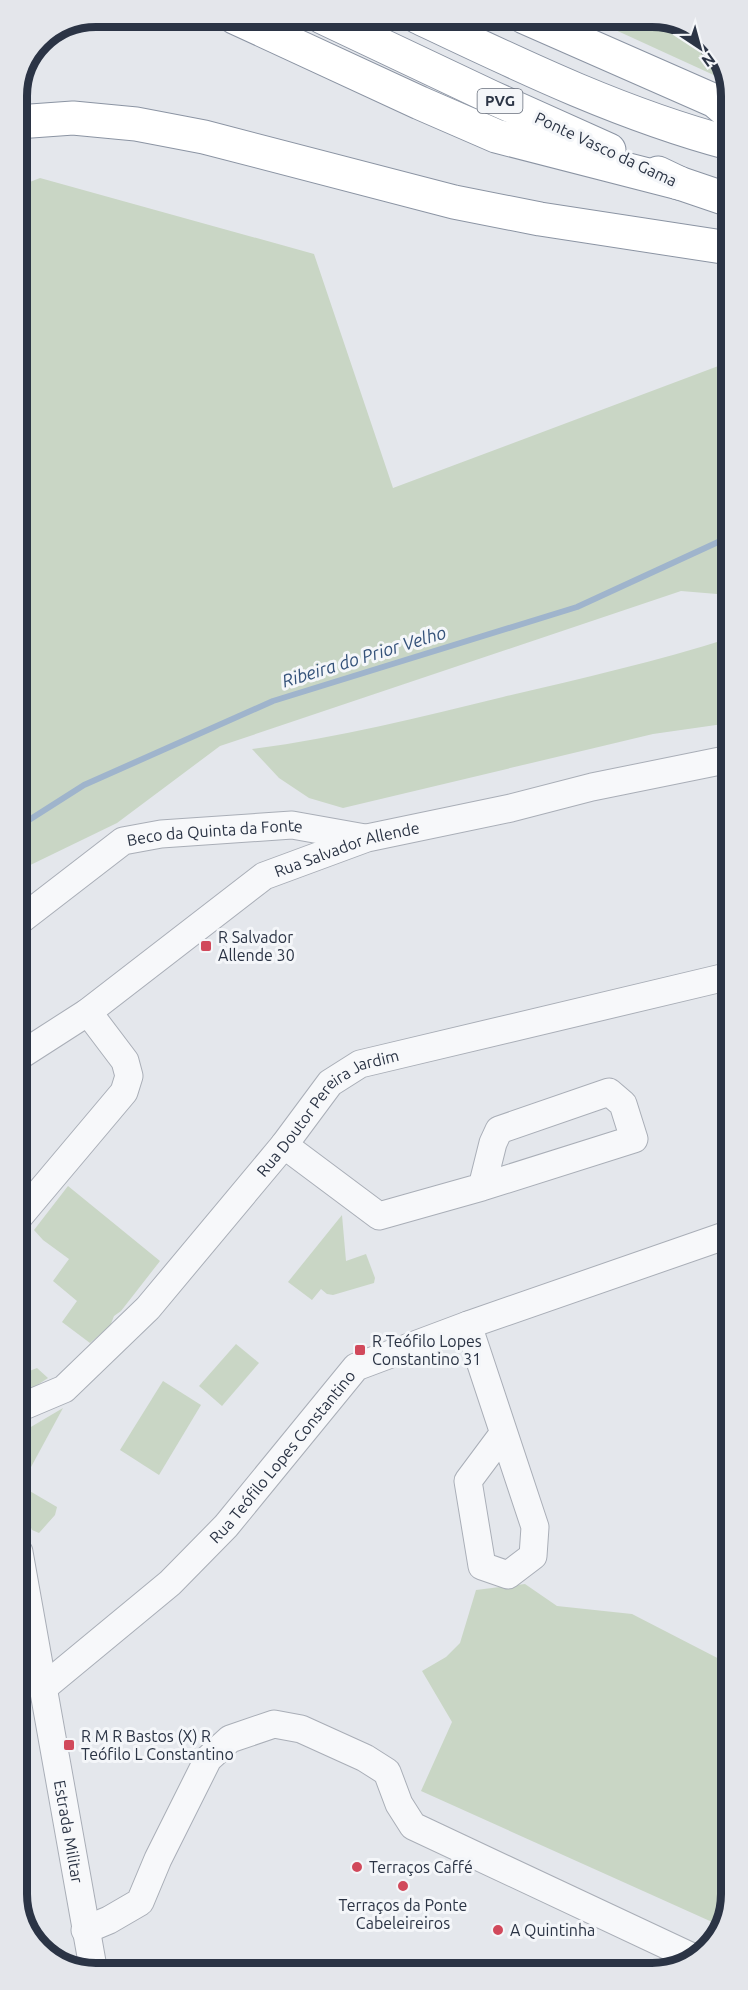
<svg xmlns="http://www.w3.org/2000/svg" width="748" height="1990" font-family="Ubuntu,sans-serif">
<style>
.green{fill:#c9d6c5}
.water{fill:#9fb4cc}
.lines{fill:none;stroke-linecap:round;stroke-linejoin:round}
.stream{stroke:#9fb4cc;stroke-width:6}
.minor-casing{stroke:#a9aeb7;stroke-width:29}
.highway-casing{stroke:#8b94a3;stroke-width:35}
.minor{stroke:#f7f8fa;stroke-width:27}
.highway{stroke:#fff;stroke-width:33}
.poi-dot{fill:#d1495b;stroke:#f4f6f9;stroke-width:2}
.labels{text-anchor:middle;stroke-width:6;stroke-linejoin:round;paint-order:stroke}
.shield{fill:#f4f6f9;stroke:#676e7b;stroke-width:1.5}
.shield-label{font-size:15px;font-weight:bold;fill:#2b3445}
.street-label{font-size:16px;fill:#2b3445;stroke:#f4f6f9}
.poi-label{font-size:16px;fill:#2b3445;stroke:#f4f6f9;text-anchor:start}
.water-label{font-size:18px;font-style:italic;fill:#34527a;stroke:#f4f6f9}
.rim{fill:none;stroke:#2b3445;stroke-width:8}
</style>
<rect width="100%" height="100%" fill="#e4e7ec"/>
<g class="green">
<polygon points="587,17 657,17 704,36 729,75 729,82"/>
<polygon points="40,178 314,254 393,488 729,362 729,595 681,591 220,746 117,823 18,871 17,187"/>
<path d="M730,638v85l-77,11 -310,74 -34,-10 -30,-20 -27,-29c86,-11 168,-32 251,-52 76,-18 152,-35 227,-59z"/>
<polygon points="68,1186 160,1261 121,1311 114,1316 110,1326 90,1343 62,1322 77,1301 53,1281 69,1259 43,1240 34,1230"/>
<polygon points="342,1215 346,1261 366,1254 375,1278 374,1283 333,1295 327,1294 321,1289 312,1300 288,1282"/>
<polygon points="236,1344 259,1363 222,1406 199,1386"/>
<polygon points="37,1368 48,1378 19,1397 19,1375"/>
<polygon points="163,1381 201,1405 159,1475 120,1450"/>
<polygon points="63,1408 24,1480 19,1447 19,1434"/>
<path d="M28,1490l29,17 -2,8 -16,18 -7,-3c-6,-14 -11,-25 -4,-40z"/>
<polygon points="525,1584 557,1606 632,1614 731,1665 731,1894 721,1926 421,1791 452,1722 422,1671 446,1657 460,1643 476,1590"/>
</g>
<polygon class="water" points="730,798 730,848 728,848 717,801"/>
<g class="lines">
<polyline class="stream" points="18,827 84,785 273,701 577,607 729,537"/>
<g class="minor-casing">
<g id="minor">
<path id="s1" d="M18,922l105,-81 38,-7 131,-9 73,13"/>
<path id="s2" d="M18,1057l70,-45 176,-136 103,-38 144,-30 81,-21 138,-28"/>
<polyline points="284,1145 379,1216 482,1187 634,1139 623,1104 609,1092 499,1130 493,1143 482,1187"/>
<polyline points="18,1218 124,1092 129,1076 125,1061 88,1012"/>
<polyline points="468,1325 535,1527 533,1556 508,1575 482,1566 468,1481 503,1434"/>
<path id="s3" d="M19,1408l45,-19 84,-81 136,-163 46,-62 30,-19 370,-88"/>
<path id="s4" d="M19,1552l75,421"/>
<path id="s5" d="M43,1688l127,-105 56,-57 130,-159 112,-42 262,-91"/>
<polyline points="85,1930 109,1920 140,1902 158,1859 208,1759 230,1739 274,1724 301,1729 365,1758 387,1772 399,1804 413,1826 692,1957"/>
</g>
</g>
<g class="highway-casing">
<g id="highway">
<polyline points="234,17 420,103 496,136 679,183"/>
<polyline points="322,17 491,97 609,150"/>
<path d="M418,17c101,48 202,97 311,126"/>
<polyline points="524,17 715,101 729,113"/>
<polyline points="17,122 73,118 136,124 204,137 454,202 540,219 729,248"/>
<polyline points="658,173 679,183 729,200"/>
</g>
</g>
<use href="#minor" class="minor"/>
<use href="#highway" class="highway"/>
</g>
<g class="poi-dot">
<rect x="200" y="940" width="12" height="12" rx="3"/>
<rect x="354" y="1344" width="12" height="12" rx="3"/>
<rect x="63" y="1739" width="12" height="12" rx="3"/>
<circle cx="357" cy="1867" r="6"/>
<circle cx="403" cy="1886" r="6"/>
<circle cx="498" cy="1930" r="6"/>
</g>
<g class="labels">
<rect class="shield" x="477.5" y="89" width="45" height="24" rx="4.5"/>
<g class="shield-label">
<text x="500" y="106">PVG</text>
</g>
<g class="street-label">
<text transform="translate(606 149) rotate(25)" y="6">Ponte Vasco da Gama</text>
<text dy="6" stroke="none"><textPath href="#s1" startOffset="225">Beco da Quinta da Fonte</textPath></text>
<text dy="6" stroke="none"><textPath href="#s2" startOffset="393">Rua Salvador Allende</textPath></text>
<text dy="6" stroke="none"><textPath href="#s3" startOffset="435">Rua Doutor Pereira Jardim</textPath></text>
<text dy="6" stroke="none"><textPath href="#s5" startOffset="334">Rua Teófilo Lopes Constantino</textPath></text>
<text dy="6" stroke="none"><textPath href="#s4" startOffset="284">Estrada Militar</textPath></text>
</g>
<g class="poi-label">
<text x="218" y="943">R Salvador<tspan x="218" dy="18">Allende 30</tspan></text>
<text x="372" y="1347">R Teófilo Lopes<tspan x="372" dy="18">Constantino 31</tspan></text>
<text x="81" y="1742">R M R Bastos (X) R<tspan x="81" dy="18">Teófilo L Constantino</tspan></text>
<text x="369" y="1873">Terraços Caffé</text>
<text x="403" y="1911" text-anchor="middle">Terraços da Ponte<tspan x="403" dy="18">Cabeleireiros</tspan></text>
<text x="510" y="1936">A Quintinha</text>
</g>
<g class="water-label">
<text transform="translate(364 657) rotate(-17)" y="6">Ribeira do Prior Velho</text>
</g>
</g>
<path d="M0 0H748V1990H0ZM96 27H652A69 69 0 0 1 721 96V1894A69 69 0 0 1 652 1963H96A69 69 0 0 1 27 1894V96A69 69 0 0 1 96 27Z" fill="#e4e6eb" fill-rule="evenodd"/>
<path class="rim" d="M96 27H652A69 69 0 0 1 721 96V1894A69 69 0 0 1 652 1963H96A69 69 0 0 1 27 1894V96A69 69 0 0 1 96 27Z"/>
<g transform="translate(700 48) rotate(144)" stroke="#f4f6f9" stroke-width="4.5" paint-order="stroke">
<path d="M0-4.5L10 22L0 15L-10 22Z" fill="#2b3445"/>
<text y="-9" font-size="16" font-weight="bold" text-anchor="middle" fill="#2b3445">N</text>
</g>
</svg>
